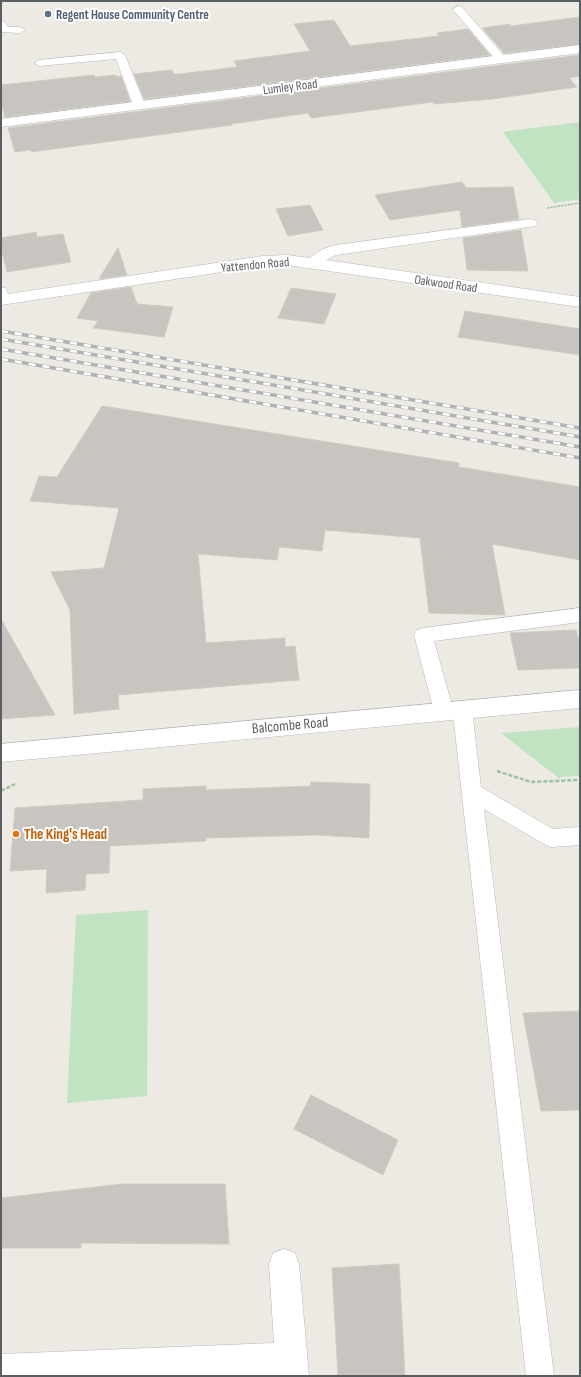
<svg xmlns="http://www.w3.org/2000/svg" width="581" height="1377" font-family="'Sofia Sans Condensed',sans-serif">
<style>
.green{fill:#c0e3c1}
.building{fill:#c8c5c0;stroke:#d0ccc1}
.lines{fill:none;stroke-linecap:round;stroke-linejoin:round}
.lane-casing{stroke:#b5b8bc;stroke-width:1}
.street-casing{stroke:#b5b8bc;stroke-width:1}
.secondary-casing{stroke:#b4b7bc;stroke-width:1}
.path-far1{stroke:#9ac3a6;stroke-width:1.5;stroke-dasharray:2.5 1;stroke-linecap:butt}
.path{stroke:#9ac3a6;stroke-width:2.5;stroke-dasharray:4 2;stroke-linecap:butt}
.lane{fill:#fff;fill-rule:evenodd}
.street{fill:#fff;fill-rule:evenodd}
.secondary{fill:#fff;fill-rule:evenodd}
.rail-casing{stroke:#b1b2b2;stroke-width:3.5}
.rail{stroke:#fff;stroke-width:2.5;stroke-dasharray:7;stroke-linecap:butt}
.service-dot{fill:#5c6f8a;stroke:#fff;stroke-width:1.5}
.food-dot{fill:#e8710a;stroke:#fff;stroke-width:1.5}
.labels{text-anchor:middle;stroke-width:4;stroke-linejoin:round;paint-order:stroke}
.far-service-label{font-size:13px;font-weight:bold;fill:#4e5e75;stroke:#fff;text-anchor:start}
.far-street-label{font-size:13px;fill:#5a5e62;stroke:#fff}
.street-label{font-size:15px;fill:#5a5e62;stroke:#fff}
.food-label{font-size:15px;font-weight:bold;fill:#c56008;stroke:#fff;text-anchor:start}
</style>
<rect width="100%" height="100%" fill="#eceae2"/>
<g class="green">
<polygon points="580,122 580,199 554,203 503,132"/>
<polygon points="580,727 580,776 560,777 560,779 501,733"/>
<polygon points="148,910 147,1096 67,1103 76,915"/>
</g>
<g class="building">
<polygon points="580,17 580,44 504,53 482,28 510,24 511,26"/>
<polygon points="334,20 350,46 439,36 437,33 468,29 490,55 144,99 134,74 172,70 174,74 180,74 237,67 234,61 310,51 294,24"/>
<polygon points="580,55 580,76 569,78 577,87 493,99 434,104 433,102 311,118 308,113 231,124 232,125 31,152 31,150 15,152 8,128"/>
<polygon points="94,75 95,77 116,75 117,77 121,76 130,101 5,117 1,102 1,85"/>
<polygon points="462,182 466,188 513,187 519,219 462,227 460,210 390,220 375,195"/>
<polygon points="310,205 323,230 288,236 276,209"/>
<polygon points="521,230 528,271 467,270 463,238"/>
<polygon points="36,232 37,237 63,234 71,262 7,272 1,248 1,238"/>
<polygon points="118,248 127,275 99,279"/>
<polygon points="131,287 137,304 173,307 164,337 93,328 98,321 77,318 91,293"/>
<polygon points="291,288 336,294 324,324 278,318"/>
<polygon points="465,311 580,329 580,355 458,337"/>
<polygon points="102,406 459,463 459,467 580,487 580,560 492,544 505,615 429,613 420,538 325,530 322,551 279,547 277,560 198,554 206,643 285,638 285,647 295,646 299,680 118,695 119,709 74,714 70,610 51,572 104,568 119,508 30,501 39,476 57,477"/>
<polygon points="1,619 55,715 1,719"/>
<polygon points="576,630 580,644 580,668 518,670 510,633"/>
<polygon points="311,782 370,784 369,838 316,835 206,838 206,841 110,846 109,873 86,874 85,890 46,893 47,869 10,871 15,808 143,800 143,789 206,786 206,790 311,786"/>
<polygon points="580,1011 580,1110 541,1111 523,1013"/>
<polygon points="311,1095 398,1140 383,1175 294,1129"/>
<polygon points="122,1184 225,1184 229,1244 81,1243 81,1248 1,1248 1,1198"/>
<polygon points="399,1264 405,1376 338,1376 332,1268"/>
</g>
<g class="lines">
<g class="lane-casing">
<g id="lane">
<polygon points="458,6 462,7 505,57 506,59 505,61 497,61 454,11 453,9"/>
<polygon points="1,21 5,22 8,27 20,27 25,30 20,33 1,32"/>
<polygon points="120,52 125,55 145,105 143,107 135,107 133,105 116,59 39,66 34,63 39,60"/>
<polygon points="1,287 6,288 10,300 8,303 1,304"/>
<polygon points="580,608 580,622 434,641 453,709 455,705 462,702 469,705 472,710 481,787 553,829 580,827 580,845 551,847 544,844 484,809 554,1376 526,1376 453,713 451,716 444,719 437,716 434,711 414,635 417,630 423,628"/>
</g>
</g>
<g class="street-casing">
<g id="street">
<polygon points="580,45 580,53 1,127 1,119"/>
<polygon points="530,219 535,220 537,223 535,226 336,255 326,260 580,297 580,307 287,265 263,266 1,305 1,295 263,256 287,255 309,258 323,249 336,245"/>
<polygon points="284,1249 295,1253 299,1264 309,1376 277,1376 277,1375 1,1376 1,1354 274,1343 269,1264 273,1253"/>
</g>
</g>
<g class="secondary-casing">
<polygon id="secondary" points="580,690 580,708 1,762 1,744"/>
</g>
<polyline class="path-far1" points="547,208 580,203"/>
<g class="path">
<polyline points="497,771 531,782 580,780"/>
<polyline points="1,791 15,784"/>
</g>
<use href="#lane" class="lane"/>
<use href="#street" class="street"/>
<use href="#secondary" class="secondary"/>
<g class="rail-casing">
<g id="rail">
<polyline points="1,331 580,428"/>
<polyline points="1,339 580,437"/>
<polyline points="1,349 580,447"/>
<polyline points="1,359 580,458"/>
</g>
</g>
<use href="#rail" class="rail"/>
</g>
<circle class="service-dot" cx="48" cy="14" r="4"/>
<circle class="food-dot" cx="16" cy="834" r="4"/>
<g class="labels">
<g class="far-service-label">
<text x="56" y="19">Regent House Community Centre</text>
</g>
<g class="far-street-label">
<text transform="translate(290 86) rotate(-7)" y="5">Lumley Road</text>
<text transform="translate(255 264) rotate(-5)" y="5">Yattendon Road</text>
<text transform="translate(446 283) rotate(8)" y="5">Oakwood Road</text>
</g>
<g class="street-label">
<text transform="translate(290 725) rotate(-5)" y="5">Balcombe Road</text>
</g>
<g class="food-label">
<text x="24" y="839">The King's Head</text>
</g>
</g>
<rect width="581" height="1377" fill="none" stroke="#5a5e62" stroke-width="4"/>
</svg>
